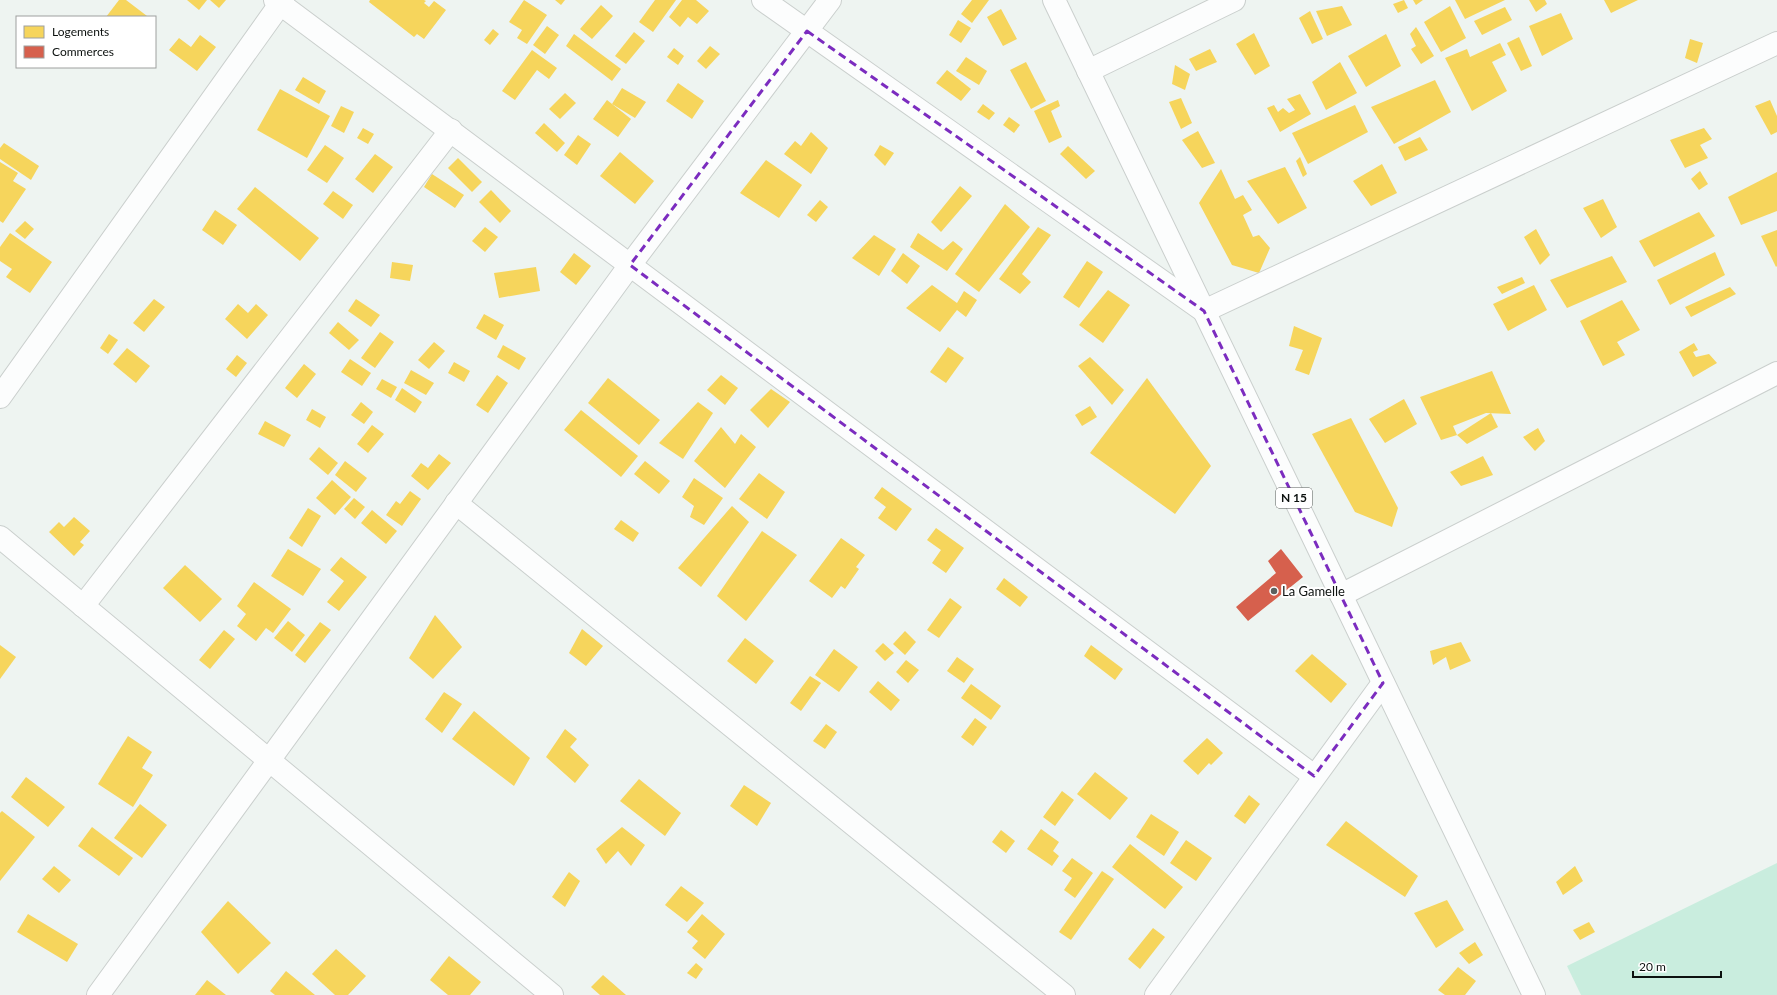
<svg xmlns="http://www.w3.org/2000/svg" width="1777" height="995" font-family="Lato,sans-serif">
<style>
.green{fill:#c9edde}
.homes{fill:#f6d55c}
.shops{fill:#d6604d}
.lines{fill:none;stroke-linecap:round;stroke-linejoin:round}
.street-casing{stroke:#cacfcd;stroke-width:24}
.primary-casing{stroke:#cacfcd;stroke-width:24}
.street{stroke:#fcfdfd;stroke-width:22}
.primary{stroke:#fcfdfd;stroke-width:22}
.marked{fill:none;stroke:#7b2cbf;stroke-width:3;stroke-dasharray:8 5;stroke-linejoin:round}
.poi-dot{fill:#5b605e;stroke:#fff;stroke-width:1.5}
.labels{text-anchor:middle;stroke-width:4;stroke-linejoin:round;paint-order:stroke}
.shield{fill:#fff;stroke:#555857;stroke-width:1}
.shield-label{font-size:12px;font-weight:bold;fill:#0c110f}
.poi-label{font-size:13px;fill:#0c110f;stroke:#fff;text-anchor:start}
</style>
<rect width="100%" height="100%" fill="#eef4f1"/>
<polygon class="green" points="1777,863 1777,995 1581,995 1567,966"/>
<g class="homes">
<polygon points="119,0 126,0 147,16 106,17"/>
<polygon points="187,0 207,0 199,10"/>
<polygon points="210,0 226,0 219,8"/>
<polygon points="370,0 424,0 426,1 424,3 429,7 434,1 446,10 424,39 417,34 414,37 369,2"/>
<polygon points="524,0 547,15 527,44 517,38 522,30 509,22"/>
<polygon points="555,0 565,0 561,5"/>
<polygon points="655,0 676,0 653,32 639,22"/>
<polygon points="682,0 696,0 709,11 697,24 688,17 680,27 669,17"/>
<polygon points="972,0 989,0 972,23 961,14"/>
<polygon points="1404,0 1408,8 1398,13 1393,4"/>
<polygon points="1413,0 1423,0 1416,5"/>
<polygon points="1455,0 1505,0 1465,19"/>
<polygon points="1529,0 1545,0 1547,4 1536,12"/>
<polygon points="1604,0 1638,0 1611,13"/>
<polygon points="601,5 613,16 592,39 580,29"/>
<polygon points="1342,6 1352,25 1327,36 1316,11"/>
<polygon points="1450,6 1466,38 1441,52 1424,22"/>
<polygon points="1505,7 1512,20 1482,35 1474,21"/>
<polygon points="1001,9 1017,39 1003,46 987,17"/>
<polygon points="1310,11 1323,39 1312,44 1299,18"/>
<polygon points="1561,13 1573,39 1542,56 1529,26"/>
<polygon points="958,20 971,28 961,43 949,35"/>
<polygon points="547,26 559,35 545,54 533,45"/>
<polygon points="1416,27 1434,56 1421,64 1411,49 1416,46 1410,34"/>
<polygon points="493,29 499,34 490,45 484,40"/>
<polygon points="634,32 645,41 626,64 615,56"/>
<polygon points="1254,33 1270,66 1255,75 1236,44"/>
<polygon points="574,34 621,69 612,81 566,46"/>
<polygon points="1386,34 1401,66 1366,87 1348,56"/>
<polygon points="200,35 216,47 197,71 169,50 179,38 191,47"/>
<polygon points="1519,37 1532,66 1521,71 1507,43"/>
<polygon points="1690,39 1703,43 1697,63 1685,58"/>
<polygon points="1500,43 1506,55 1492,62 1507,91 1472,111 1445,58 1467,49 1470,57"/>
<polygon points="710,46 720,54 706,69 697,61"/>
<polygon points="674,48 684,56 678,65 667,57"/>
<polygon points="1210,49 1217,62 1196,71 1189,59"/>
<polygon points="532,50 557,68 549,79 537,70 515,100 502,91"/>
<polygon points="966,57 987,71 979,85 956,71"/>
<polygon points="1026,62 1046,101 1031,109 1010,70"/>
<polygon points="1340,62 1357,93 1326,110 1312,82"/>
<polygon points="1175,65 1190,74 1185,90 1172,84"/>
<polygon points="947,70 971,89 961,101 936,83"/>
<polygon points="303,77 326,91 319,104 295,90"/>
<polygon points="1435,80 1451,112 1394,144 1371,107"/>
<polygon points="678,83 704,101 692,119 666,101"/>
<polygon points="622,88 646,102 635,118 612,104"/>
<polygon points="280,89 330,116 307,158 257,130"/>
<polygon points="565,93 576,103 560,119 549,109"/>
<polygon points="1300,94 1311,114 1280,132 1267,108 1274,105 1278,112 1283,108 1289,113 1295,110 1287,99"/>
<polygon points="1181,98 1192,123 1181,129 1169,102"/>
<polygon points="607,100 631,119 618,137 593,119"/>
<polygon points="1058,100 1060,106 1051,111 1062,137 1049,143 1034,111"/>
<polygon points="1770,100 1777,116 1777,132 1771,135 1755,106"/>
<polygon points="983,104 995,113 989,120 977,112"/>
<polygon points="1355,105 1368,132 1308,164 1292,133"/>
<polygon points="341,106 354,112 344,133 331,126"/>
<polygon points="1009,117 1020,125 1014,133 1003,125"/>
<polygon points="544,123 565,143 557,152 535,133"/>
<polygon points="363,128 374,134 368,144 357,138"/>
<polygon points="1704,128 1712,139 1700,145 1708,158 1685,168 1670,140"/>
<polygon points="1198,131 1215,163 1202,168 1182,140"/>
<polygon points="811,132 828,148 811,174 784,154 795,141 801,146"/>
<polygon points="578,135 591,144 577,165 564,155"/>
<polygon points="1420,137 1428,150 1405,161 1398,147"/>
<polygon points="4,143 39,166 31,180 0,159 0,148"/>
<polygon points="325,145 344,158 327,183 307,170"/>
<polygon points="880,145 894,153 885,166 874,155"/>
<polygon points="1068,146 1095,171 1086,179 1060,154"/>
<polygon points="620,152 654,181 635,204 600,176"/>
<polygon points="375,154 393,167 373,193 355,179"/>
<polygon points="1300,157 1307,174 1303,177 1296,161"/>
<polygon points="458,158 482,182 472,192 448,168"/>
<polygon points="766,160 802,185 779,218 740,193"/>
<polygon points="0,162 18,173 13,181 26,189 3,223 0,221"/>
<polygon points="1382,164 1397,193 1371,206 1353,181"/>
<polygon points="1285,167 1307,208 1278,224 1247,181"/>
<polygon points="1221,169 1235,199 1243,195 1252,210 1243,215 1253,237 1259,235 1270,248 1259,273 1232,265 1199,203"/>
<polygon points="1700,171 1708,184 1699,190 1691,179"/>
<polygon points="1777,172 1777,211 1741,225 1728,197"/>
<polygon points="432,174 464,195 455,208 424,187"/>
<polygon points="960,186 972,196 941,232 931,222"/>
<polygon points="255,187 319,238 300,261 237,209"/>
<polygon points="491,190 511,211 500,223 479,202"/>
<polygon points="333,191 353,205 343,219 323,204"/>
<polygon points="1603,199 1617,227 1601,238 1583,208"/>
<polygon points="820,200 828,207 816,222 807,215"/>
<polygon points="1005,204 1030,227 979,292 955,274"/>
<polygon points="215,210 237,225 223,245 202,230"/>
<polygon points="1699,212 1715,236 1654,267 1639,241"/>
<polygon points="25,221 34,229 25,239 15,231"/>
<polygon points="485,227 498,237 485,252 472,241"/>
<polygon points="1038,227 1051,235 1022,274 1031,282 1020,294 999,279"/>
<polygon points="1536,229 1550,255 1540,265 1524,237"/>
<polygon points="1777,230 1777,266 1776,267 1761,236"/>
<polygon points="10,233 52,262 30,293 6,277 12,269 0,261 0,247"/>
<polygon points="918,233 943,250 953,241 963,249 947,271 910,247"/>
<polygon points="874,235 896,249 879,276 852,258"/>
<polygon points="1715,252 1725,275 1670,305 1657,280"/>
<polygon points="574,253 591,266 576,285 560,272"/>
<polygon points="903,253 920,266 907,284 891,271"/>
<polygon points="1612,256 1627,282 1567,308 1550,280"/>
<polygon points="1087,261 1103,272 1079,308 1063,297"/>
<polygon points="392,262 413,265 410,281 390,278"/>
<polygon points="536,267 540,291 499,298 494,273"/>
<polygon points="1522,277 1525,283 1502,294 1497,287"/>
<polygon points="932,285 957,303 964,291 977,300 966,317 957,310 940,332 906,308"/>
<polygon points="1534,285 1547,310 1508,331 1493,304"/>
<polygon points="1730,287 1736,294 1691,317 1685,307"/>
<polygon points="1108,290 1130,305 1103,343 1079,325"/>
<polygon points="154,299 165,307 144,332 133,323"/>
<polygon points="356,299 380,315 371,327 348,311"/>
<polygon points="1622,300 1640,330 1617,342 1625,355 1603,366 1580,321"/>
<polygon points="238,304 248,313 256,304 268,315 247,339 225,319"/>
<polygon points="484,314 504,325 496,340 476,328"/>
<polygon points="338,322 359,340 349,350 329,333"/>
<polygon points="1294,326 1322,338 1309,375 1295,370 1303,350 1289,346"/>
<polygon points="380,332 394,342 375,368 361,358"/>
<polygon points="109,334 118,340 108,354 100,348"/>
<polygon points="434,342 445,351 429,369 418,360"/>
<polygon points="1694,343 1698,350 1693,352 1696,357 1709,354 1717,363 1693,377 1679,352"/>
<polygon points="503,345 526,358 519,370 497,357"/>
<polygon points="948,347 964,358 946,383 930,372"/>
<polygon points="127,348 150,366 136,383 113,364"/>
<polygon points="237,355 247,363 236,377 226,369"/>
<polygon points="1090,357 1124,390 1112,405 1078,366"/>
<polygon points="350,359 371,373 362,386 341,372"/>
<polygon points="454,362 470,371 464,382 448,373"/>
<polygon points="304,364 316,374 297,398 285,388"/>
<polygon points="411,370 434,383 426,395 404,383"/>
<polygon points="1492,371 1511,414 1486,413 1453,426 1457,435 1441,440 1420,397"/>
<polygon points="497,375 508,383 488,413 476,405"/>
<polygon points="721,375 738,388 725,405 707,390"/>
<polygon points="608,378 660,420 639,445 588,403"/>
<polygon points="1147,378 1211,466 1175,514 1090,453"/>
<polygon points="382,379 397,387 391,398 376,389"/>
<polygon points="402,388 422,402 415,413 395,400"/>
<polygon points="771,389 790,402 768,428 750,410"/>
<polygon points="1404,399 1417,424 1385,443 1369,419"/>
<polygon points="361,402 373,412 364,424 351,415"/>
<polygon points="698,402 713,413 683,459 659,443"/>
<polygon points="1090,406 1097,417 1082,426 1075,415"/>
<polygon points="312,409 326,417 320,428 306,420"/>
<polygon points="581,410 638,456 621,477 564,430"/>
<polygon points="1491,413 1498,427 1467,444 1457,435"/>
<polygon points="1351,418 1398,508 1392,527 1355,512 1312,434"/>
<polygon points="265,421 291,435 284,447 258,434"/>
<polygon points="372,425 384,434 368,453 357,444"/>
<polygon points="721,427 735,444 741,434 756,447 725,488 694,461"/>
<polygon points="1538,428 1545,441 1535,451 1523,437"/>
<polygon points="319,447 338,463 328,475 309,459"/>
<polygon points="439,454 451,463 428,490 411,476 421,463 428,468"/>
<polygon points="1483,456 1493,475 1461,486 1450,472"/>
<polygon points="345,461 367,478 356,492 335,475"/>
<polygon points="645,461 670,481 659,494 634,474"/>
<polygon points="759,473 785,492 767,519 739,499"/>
<polygon points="694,478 723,498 704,525 690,517 694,506 682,497"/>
<polygon points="332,480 351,497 335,515 316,498"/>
<polygon points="882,487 912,509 896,531 878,518 886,507 874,498"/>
<polygon points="410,491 421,499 402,526 386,515 396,501 400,504"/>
<polygon points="354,498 365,507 355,519 344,509"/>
<polygon points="732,506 749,522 701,587 678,568"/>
<polygon points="308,508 321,516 302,547 289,538"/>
<polygon points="372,510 397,531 386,544 361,523"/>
<polygon points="74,517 90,531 80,542 84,545 74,556 49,532 59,522 64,527"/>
<polygon points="621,520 639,533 633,542 614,529"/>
<polygon points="936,528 964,548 946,573 932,563 941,550 927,540"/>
<polygon points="762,531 797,555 746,621 717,596"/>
<polygon points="841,538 865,555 856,567 859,569 845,589 841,586 832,598 809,581"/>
<polygon points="288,549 321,569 303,596 271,576"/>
<polygon points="341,557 367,577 339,611 327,602 344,581 330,570"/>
<polygon points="185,565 222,599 200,622 163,588"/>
<polygon points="1004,578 1028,597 1020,607 996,589"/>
<polygon points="254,582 291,609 273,633 266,628 256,641 237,626 246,614 237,606"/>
<polygon points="950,598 962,607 939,638 927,630"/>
<polygon points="435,615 462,647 433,679 409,658"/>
<polygon points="288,621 305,635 292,652 274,638"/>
<polygon points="320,622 331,630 305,663 295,655"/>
<polygon points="582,629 603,646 586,666 569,653"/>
<polygon points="224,630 235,639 210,669 199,660"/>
<polygon points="905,631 916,642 905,655 893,644"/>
<polygon points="745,638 774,661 756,684 727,661"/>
<polygon points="1461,642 1471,661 1450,670 1446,657 1433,665 1430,651"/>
<polygon points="883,643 894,653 885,661 875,651"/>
<polygon points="0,645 16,657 0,679"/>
<polygon points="1091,645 1123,669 1115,680 1084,656"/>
<polygon points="834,649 858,667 839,692 815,675"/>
<polygon points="1312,654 1347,684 1331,703 1295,671"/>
<polygon points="957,657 974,669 964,683 947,671"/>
<polygon points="906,660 919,670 908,683 896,672"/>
<polygon points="810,676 821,683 801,711 790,703"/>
<polygon points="878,681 900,700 891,711 869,692"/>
<polygon points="971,684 1001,706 991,720 961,698"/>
<polygon points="444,692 462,704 442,733 425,719"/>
<polygon points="474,711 530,758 514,786 452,739"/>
<polygon points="975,718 987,727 973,746 961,737"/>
<polygon points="826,724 837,732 825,749 813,741"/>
<polygon points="565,729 577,739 570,747 589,765 575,783 546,757"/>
<polygon points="128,736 152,752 142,768 153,775 133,807 98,784"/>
<polygon points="1207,738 1223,753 1211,765 1209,763 1198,775 1183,761"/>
<polygon points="1095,772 1128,798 1110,820 1077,794"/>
<polygon points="26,777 65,807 48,827 11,797"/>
<polygon points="639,779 681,813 665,836 620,801"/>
<polygon points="744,785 771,803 757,826 730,806"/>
<polygon points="1062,791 1074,800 1055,826 1043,817"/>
<polygon points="1249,795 1260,804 1245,824 1234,816"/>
<polygon points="140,804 167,825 142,858 114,838"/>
<polygon points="2,811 35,837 0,881 0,813"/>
<polygon points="1151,814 1179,832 1164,856 1136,837"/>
<polygon points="1346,821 1418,876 1405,897 1326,845"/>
<polygon points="92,827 133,858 119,876 78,846"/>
<polygon points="622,827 645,845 631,866 618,851 606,864 596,849"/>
<polygon points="1041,829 1059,842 1053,851 1059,856 1052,866 1027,849"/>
<polygon points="1001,830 1015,841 1006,853 992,842"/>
<polygon points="1186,840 1212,858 1196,881 1170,863"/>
<polygon points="1130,844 1183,887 1165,909 1112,867"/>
<polygon points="1072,858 1093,873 1075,898 1064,890 1072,878 1062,871"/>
<polygon points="54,866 71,880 59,893 42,879"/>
<polygon points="1575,866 1583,881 1563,895 1556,882"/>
<polygon points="1102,871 1114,879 1071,940 1059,932"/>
<polygon points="569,872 580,881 565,907 552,897"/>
<polygon points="681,886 704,903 687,922 665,905"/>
<polygon points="1447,900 1464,930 1436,948 1414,913"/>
<polygon points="228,901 271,943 238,974 201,932"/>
<polygon points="28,914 78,944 67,962 17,932"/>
<polygon points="702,914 725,934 705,959 692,948 698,941 687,932"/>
<polygon points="1589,922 1595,932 1580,940 1573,930"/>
<polygon points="1153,928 1165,937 1140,969 1128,959"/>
<polygon points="1475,942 1483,955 1469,964 1459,953"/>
<polygon points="336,949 366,976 348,995 335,995 312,974"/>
<polygon points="449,956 481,982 470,995 448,995 430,980"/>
<polygon points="696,963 703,969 696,979 687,973"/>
<polygon points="1458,967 1476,981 1465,995 1445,995 1438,990"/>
<polygon points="286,971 315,995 275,995 270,991"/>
<polygon points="603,975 626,995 600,995 591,987"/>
<polygon points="207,980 226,995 195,995"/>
</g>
<polygon class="shops" points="1281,549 1303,577 1248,621 1236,607 1276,573 1268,561"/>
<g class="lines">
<g class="street-casing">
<g id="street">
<polyline points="275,0 1314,776"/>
<polyline points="763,0 1204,311 1777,43"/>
<polyline points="1088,71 1234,0"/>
<polyline points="0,397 283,0"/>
<polyline points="456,503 1064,995"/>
<polyline points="0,537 552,995"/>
<polyline points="1341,595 1777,373"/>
<polyline points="83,606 451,130"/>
<polyline points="98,995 630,265 830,0"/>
<polyline points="1156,995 1383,683"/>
</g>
</g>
<g class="primary-casing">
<polyline id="primary" points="1054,0 1534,995"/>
</g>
<use href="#street" class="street"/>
<use href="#primary" class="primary"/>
</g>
<path class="marked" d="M807,31l397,280 179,372 -69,93 -684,-511z"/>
<circle class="poi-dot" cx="1274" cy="591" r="4"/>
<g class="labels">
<rect class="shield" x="1276" y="488" width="36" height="20" rx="3"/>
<g class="shield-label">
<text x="1294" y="502">N 15</text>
</g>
<g class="poi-label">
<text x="1282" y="596">La Gamelle</text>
</g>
</g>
<rect x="16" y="16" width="140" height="52" fill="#ffffff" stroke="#9ea09f"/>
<rect x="24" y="26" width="20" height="12" fill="#f6d55c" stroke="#9ea09f"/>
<text x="52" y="36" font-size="12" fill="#0c110f">Logements</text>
<rect x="24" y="46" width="20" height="12" fill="#d6604d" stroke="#9ea09f"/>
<text x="52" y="56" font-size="12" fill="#0c110f">Commerces</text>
<path d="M1633 971v6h88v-6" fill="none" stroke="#0c110f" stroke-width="2"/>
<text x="1639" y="971" font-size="12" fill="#0c110f" stroke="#ffffff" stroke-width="3" paint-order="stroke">20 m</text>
</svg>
